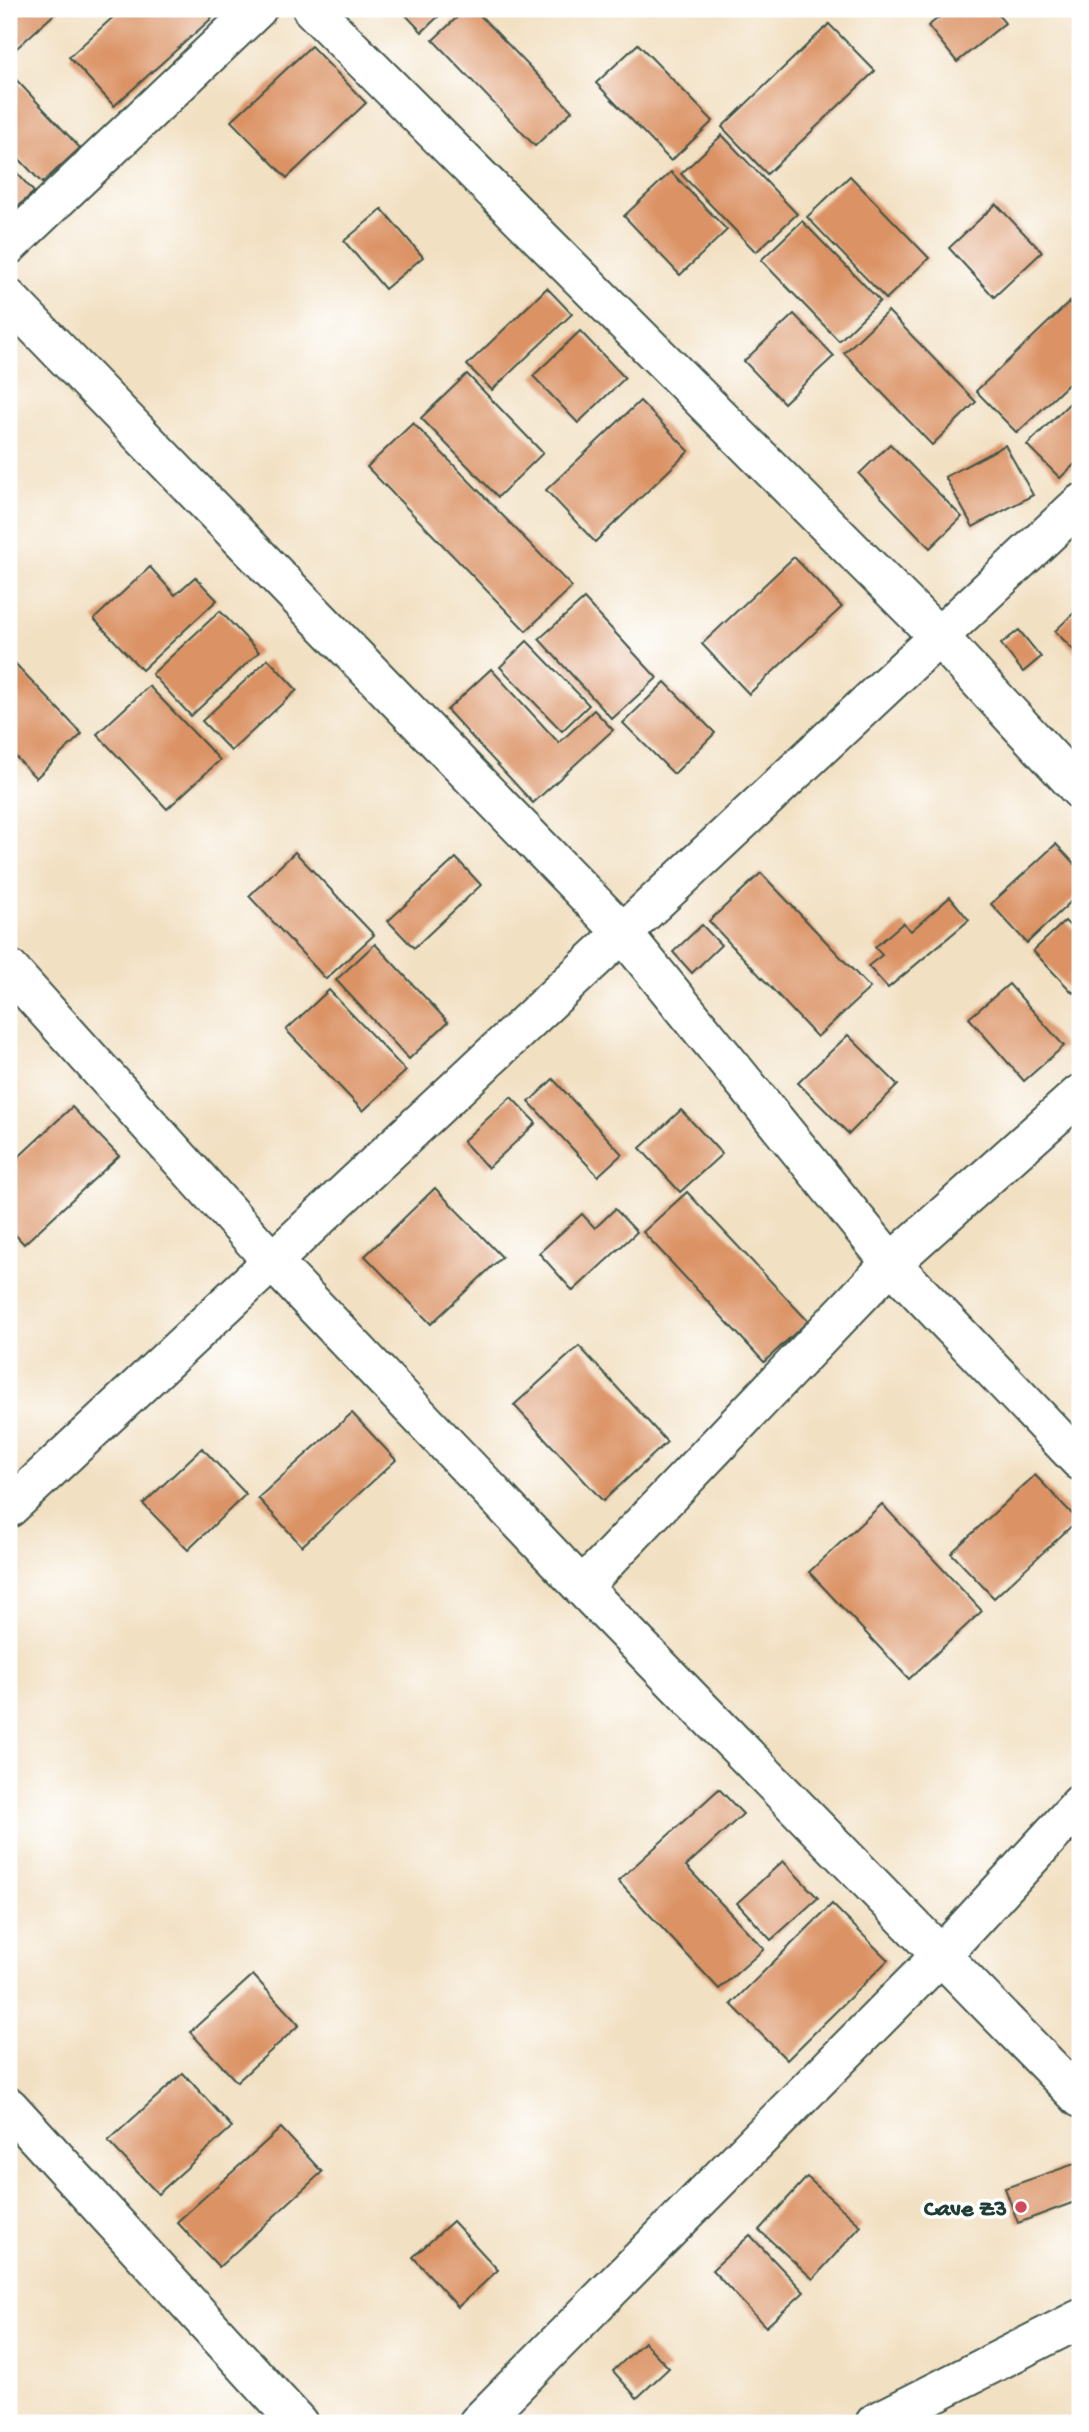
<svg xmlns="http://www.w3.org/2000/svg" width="1089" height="2432" font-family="'Gochi Hand',sans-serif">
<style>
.building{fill:#db9365}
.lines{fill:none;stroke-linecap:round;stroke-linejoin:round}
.minor-casing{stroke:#3f5549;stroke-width:42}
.tertiary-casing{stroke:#3f5549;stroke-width:42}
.minor{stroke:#fff;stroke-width:38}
.tertiary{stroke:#fff;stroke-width:38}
.poi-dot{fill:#d1495b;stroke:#fff;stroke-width:2.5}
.labels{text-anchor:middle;stroke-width:7;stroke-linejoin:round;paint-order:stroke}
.poi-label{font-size:24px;font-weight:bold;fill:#1f3d34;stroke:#fff;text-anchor:end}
</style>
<rect width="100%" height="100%" fill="#fff"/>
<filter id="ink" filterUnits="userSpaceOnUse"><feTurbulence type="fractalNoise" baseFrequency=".0143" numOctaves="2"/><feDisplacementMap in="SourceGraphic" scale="14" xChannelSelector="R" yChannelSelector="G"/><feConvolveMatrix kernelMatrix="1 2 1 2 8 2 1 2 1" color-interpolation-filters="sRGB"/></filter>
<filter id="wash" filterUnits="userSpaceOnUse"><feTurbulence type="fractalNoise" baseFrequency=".00686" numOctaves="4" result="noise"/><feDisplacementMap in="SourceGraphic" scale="28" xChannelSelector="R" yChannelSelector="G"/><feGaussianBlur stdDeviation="1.57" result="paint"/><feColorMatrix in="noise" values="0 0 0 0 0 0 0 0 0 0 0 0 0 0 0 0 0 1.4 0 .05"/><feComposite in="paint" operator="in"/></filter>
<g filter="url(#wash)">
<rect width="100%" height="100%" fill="#f2e0c2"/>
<g id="blocks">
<g class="building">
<polygon points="9,9 60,9 9,55"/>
<polygon points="122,9 204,9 212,18 114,106 69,57"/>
<polygon points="400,9 446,9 422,32"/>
<polygon points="466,9 474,9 572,111 535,146 433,40"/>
<polygon points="950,9 993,9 1005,23 957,62 928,26"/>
<polygon points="829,24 875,71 767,174 722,127"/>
<polygon points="638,44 713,121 671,161 596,83"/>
<polygon points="311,46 366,103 287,178 231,121"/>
<polygon points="9,72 80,148 42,183 9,148"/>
<polygon points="722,135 797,214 756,252 681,174"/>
<polygon points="9,164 34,192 9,214"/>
<polygon points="671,172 727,230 680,275 624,216"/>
<polygon points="850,176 929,258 886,299 807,217"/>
<polygon points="996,204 1042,252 994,297 949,248"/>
<polygon points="382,209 423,257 385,289 344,241"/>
<polygon points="802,221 880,301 839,341 761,260"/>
<polygon points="547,288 572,314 492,390 467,365"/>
<polygon points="1075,297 1080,302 1080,373 1017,433 976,391"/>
<polygon points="888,311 976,402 932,445 844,353"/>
<polygon points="794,314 834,356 784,403 744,361"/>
<polygon points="580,331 625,378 578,423 533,376"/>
<polygon points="467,374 543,453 498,497 421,418"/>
<polygon points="1080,393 1080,459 1060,478 1027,445"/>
<polygon points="640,401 689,451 595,542 546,490"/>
<polygon points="413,423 572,587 526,631 367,467"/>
<polygon points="890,444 962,517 930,548 859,474"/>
<polygon points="1005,445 1033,495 973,527 945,477"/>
<polygon points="794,557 842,607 749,694 702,644"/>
<polygon points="150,567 175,595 195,577 217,600 142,670 94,619"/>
<polygon points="584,599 657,678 612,719 539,639"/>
<polygon points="1080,607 1080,657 1055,631"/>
<polygon points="220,611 259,652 191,716 152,674"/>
<polygon points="1019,630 1041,657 1023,672 1001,644"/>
<polygon points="527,641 589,705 562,731 500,667"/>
<polygon points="9,657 82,734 36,778 9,750"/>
<polygon points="268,659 297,690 231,751 202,721"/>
<polygon points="491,669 559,743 594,710 613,730 533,803 447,710"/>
<polygon points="665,682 715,733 674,774 623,723"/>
<polygon points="149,686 220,760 167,809 97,734"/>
<polygon points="1056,844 1080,870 1080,893 1027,943 991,904"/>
<polygon points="295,852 374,935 326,979 249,896"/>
<polygon points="456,858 481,885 414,948 388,921"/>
<polygon points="761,873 870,988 817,1037 709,921"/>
<polygon points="950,897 969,920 888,988 868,966 882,955 875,947 903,923 911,931"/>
<polygon points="1065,921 1073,929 1080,923 1080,986 1073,993 1033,951"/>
<polygon points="702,925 721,945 692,973 673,952"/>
<polygon points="375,944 448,1022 409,1059 336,980"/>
<polygon points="1009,984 1064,1046 1024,1081 969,1018"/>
<polygon points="329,990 406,1071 363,1111 286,1030"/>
<polygon points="848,1035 898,1085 849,1134 798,1083"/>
<polygon points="553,1079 622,1154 598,1176 529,1102"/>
<polygon points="511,1097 536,1123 488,1168 463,1141"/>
<polygon points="72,1107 119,1156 24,1244 9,1228 9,1166"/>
<polygon points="681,1110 722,1154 680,1192 640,1148"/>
<polygon points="435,1188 502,1257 431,1324 365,1256"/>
<polygon points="687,1192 808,1321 764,1362 643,1232"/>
<polygon points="615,1209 637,1232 573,1291 539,1253 582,1214 595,1228"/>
<polygon points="579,1346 667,1442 603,1501 514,1405"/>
<polygon points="352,1413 396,1460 302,1546 258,1498"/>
<polygon points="202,1448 246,1494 188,1550 143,1504"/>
<polygon points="1035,1475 1078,1520 994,1598 951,1553"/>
<polygon points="882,1504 982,1611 909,1679 809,1572"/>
<polygon points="719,1789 743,1814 686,1866 764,1949 719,1989 618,1881"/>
<polygon points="783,1861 818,1898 771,1940 737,1903"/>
<polygon points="832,1904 888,1960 787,2060 731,2004"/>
<polygon points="253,1975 299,2025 237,2082 190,2032"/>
<polygon points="183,2073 232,2127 158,2194 108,2141"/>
<polygon points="281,2128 322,2172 219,2267 177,2222"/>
<polygon points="1077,2163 1080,2200 1018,2223 1005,2188"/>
<polygon points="807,2177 861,2226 813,2279 759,2230"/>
<polygon points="453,2221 498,2270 458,2307 413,2257"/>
<polygon points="750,2235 804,2292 766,2327 712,2270"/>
<polygon points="644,2342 669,2368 637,2398 613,2371"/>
</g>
</g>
</g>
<g filter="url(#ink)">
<use href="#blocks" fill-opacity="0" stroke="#3f5549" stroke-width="2"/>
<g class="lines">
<g class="minor-casing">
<g id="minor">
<polyline points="312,9 939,637 1080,790"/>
<polyline points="9,245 257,9"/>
<polyline points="9,299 623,933 891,1263 1080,1461"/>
<polyline points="9,969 272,1261 582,1587 1080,2098"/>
<polyline points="9,1508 1080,504"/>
<polyline points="582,1587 891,1263 1080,1094"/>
<polyline points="9,2107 298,2423"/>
<polyline points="478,2423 942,1954 1080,1804"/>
</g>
</g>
<g class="tertiary-casing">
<polyline id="tertiary" points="875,2423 1080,2319"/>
</g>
<use href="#minor" class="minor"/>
<use href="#tertiary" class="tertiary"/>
</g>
</g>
<circle class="poi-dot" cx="1021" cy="2207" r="7"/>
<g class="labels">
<g class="poi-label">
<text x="1007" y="2215">Cave Z3</text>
</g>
</g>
<rect width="1089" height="2432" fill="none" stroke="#fff" stroke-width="35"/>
</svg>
